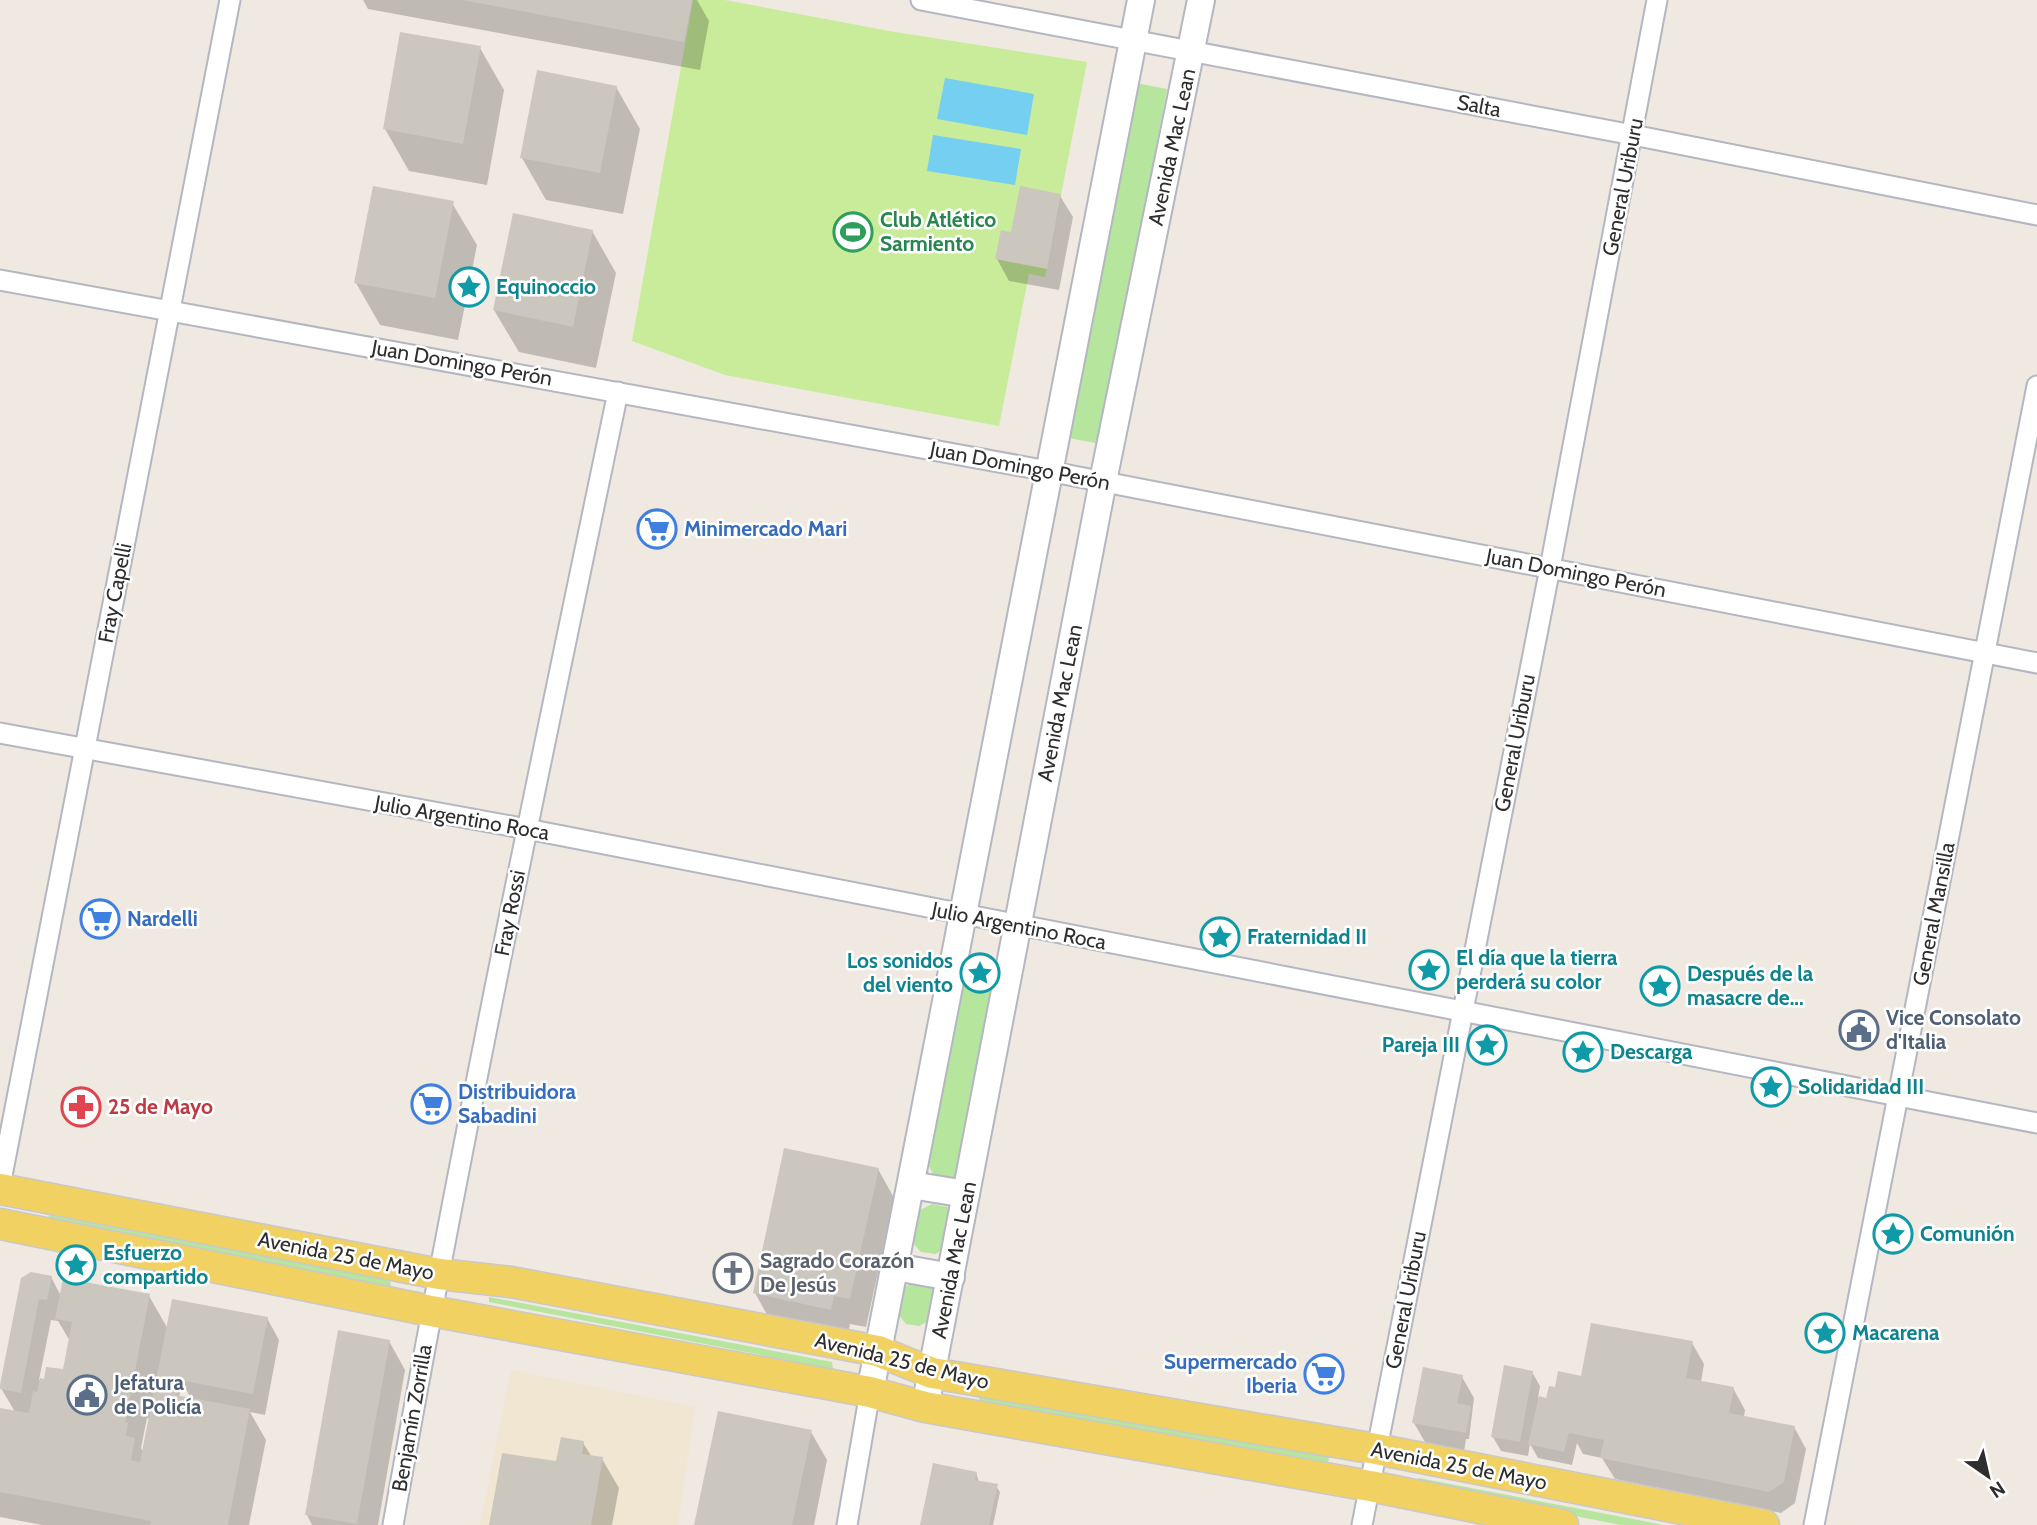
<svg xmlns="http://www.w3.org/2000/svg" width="2037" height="1525" font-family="Cabin,sans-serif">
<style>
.education{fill:#f0e6d1}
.green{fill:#b6e59e}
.pitch{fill:#c9ec9a}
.water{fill:#75cff0}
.shadow{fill:#0003;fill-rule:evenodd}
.building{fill:#cbc7bf}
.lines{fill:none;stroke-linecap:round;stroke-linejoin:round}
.street-casing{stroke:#b4b7c1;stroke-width:23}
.secondary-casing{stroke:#b4b7c1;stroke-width:30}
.primary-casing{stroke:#c9c9c9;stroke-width:33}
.street{stroke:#fff;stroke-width:19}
.secondary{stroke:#fff;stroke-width:26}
.primary{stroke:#f2d163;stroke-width:30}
.labels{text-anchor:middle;stroke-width:5;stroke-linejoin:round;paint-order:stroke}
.street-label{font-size:21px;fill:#2e2e2e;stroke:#fff}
.leisure-label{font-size:21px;font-weight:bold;fill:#27864d;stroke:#fff;text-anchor:start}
.culture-label{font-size:21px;font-weight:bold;fill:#0d838f;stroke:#fff;text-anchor:start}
.shop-label{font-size:21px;font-weight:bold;fill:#366cbe;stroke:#fff;text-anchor:start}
.service-label{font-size:21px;font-weight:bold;fill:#4e5e75;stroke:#fff;text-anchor:start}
.health-label{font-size:21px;font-weight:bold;fill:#be3a42;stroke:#fff;text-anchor:start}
.worship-label{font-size:21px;font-weight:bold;fill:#5b616d;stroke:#fff;text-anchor:start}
</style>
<rect width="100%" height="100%" fill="#efe9e1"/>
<polygon class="education" points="511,1370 695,1407 678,1525 480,1525"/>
<g class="green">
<polygon points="1136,83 1167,89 1100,444 1069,438"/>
<polygon points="976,955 994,961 998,969 962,1170 953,1179 934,1176 928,1164 965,964"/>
<polygon points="932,1204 948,1207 954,1219 948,1244 936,1254 921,1252 913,1243 920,1210"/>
<polygon points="49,1215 390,1280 391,1288 47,1223"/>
<polygon points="916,1280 929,1283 938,1295 934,1318 919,1326 906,1324 898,1314 902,1289"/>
<polygon points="489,1297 832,1362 833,1369 489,1302"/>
<polygon points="980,1392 1330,1454 1328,1462 979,1401"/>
<polygon points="1419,1478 1664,1525 1621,1525 1417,1485"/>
</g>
<polygon class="pitch" points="693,0 725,0 889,31 1087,62 1045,277 1029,274 999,426 725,375 632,341"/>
<g class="water">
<polygon points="945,78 1034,94 1027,135 937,119"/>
<polygon points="933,135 1021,149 1015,185 927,171"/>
</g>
<g class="shadow">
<polygon points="363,0 697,0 709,21 700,70 368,9"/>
<polygon points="480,48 504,90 487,185 409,171 385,129"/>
<polygon points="616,87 640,129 623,214 546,200 522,158"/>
<polygon points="1060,196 1073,217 1059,290 1009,281 997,259"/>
<polygon points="452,203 477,245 458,340 380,325 356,283"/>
<polygon points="592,231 616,273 596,368 519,352 494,310"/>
<polygon points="878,1169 894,1198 866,1327 850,1324 847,1338 771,1322 755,1293"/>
<path d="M51,1277l10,19h88l19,33 99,-11 12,22 -14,75 -15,-3 16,28 -17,85h-207l-42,-8v-107l15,2 -14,-24 21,-109zM51,1320l7,1 12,20 -6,30 -19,10 -6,-1zM182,1382l10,18 -13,-3zM147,1418l3,1 -6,34 -3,-5z"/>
<polygon points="389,1341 405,1370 378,1525 312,1525 307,1515"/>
<polygon points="1692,1343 1704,1364 1701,1382 1733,1388 1745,1410 1744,1417 1794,1427 1806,1449 1795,1503 1781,1513 1615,1479 1602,1458 1583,1454 1577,1443 1572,1465 1538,1458 1530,1444 1528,1456 1501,1451 1493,1437 1532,1372 1540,1386 1538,1398 1547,1400 1556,1389 1582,1378"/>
<polygon points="1462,1377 1474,1398 1469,1439 1466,1439 1464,1451 1426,1444 1414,1423"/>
<polygon points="811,1432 827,1460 814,1525 696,1525"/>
<polygon points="583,1443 592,1457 602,1459 619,1488 612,1525 491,1525"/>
<polygon points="976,1473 979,1482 996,1486 1000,1492 993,1525 922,1525"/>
</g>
<g class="building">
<polygon points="463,0 692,0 684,42"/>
<polygon points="400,32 481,46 463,144 383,129"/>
<polygon points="537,70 617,86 600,173 520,158"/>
<polygon points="373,186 454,201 435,298 354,283"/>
<polygon points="1020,186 1061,194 1047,269 995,259 1001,230 1011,232"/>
<polygon points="513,213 593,230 573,327 493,310"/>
<polygon points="784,1148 879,1168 850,1299 834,1296 831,1310 753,1293"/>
<polygon points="31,1272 52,1276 47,1300 39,1299 21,1393 0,1389 0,1385 21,1278"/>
<polygon points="63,1278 150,1294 125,1422 128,1423 126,1436 135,1438 131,1460 140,1462 172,1299 268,1317 253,1394 179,1380 176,1395 250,1409 228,1525 150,1525 151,1521 0,1492 0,1408 29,1413 33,1391 37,1392 40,1378 44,1379 46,1367 63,1369 72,1322 55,1319"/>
<polygon points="1591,1323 1693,1341 1686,1378 1734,1387 1729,1413 1795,1426 1784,1482 1769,1492 1600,1458 1604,1440 1569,1433 1564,1452 1528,1444 1539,1396 1546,1398 1549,1386 1555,1387 1558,1371 1581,1376"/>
<polygon points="338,1330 390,1340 357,1524 305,1515"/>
<polygon points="1504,1365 1533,1371 1520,1442 1491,1437"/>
<polygon points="1423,1367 1463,1375 1457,1403 1471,1406 1466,1433 1412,1423"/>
<polygon points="718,1411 812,1430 792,1525 694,1525"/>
<polygon points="561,1437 584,1441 582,1454 603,1457 591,1525 489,1525 502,1453 556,1461"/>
<polygon points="933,1463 977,1472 975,1480 998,1484 989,1525 920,1525"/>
</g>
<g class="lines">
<g class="street-casing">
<g id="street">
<polyline points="921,0 1633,135 2037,215"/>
<polyline points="0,280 1048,471 2037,663"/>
<polyline points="0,733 527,829 2037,1123"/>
<polyline points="0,1186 230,0"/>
<path d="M393,1525c67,-379 146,-756 225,-1133"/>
<polyline points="847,1525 870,1392"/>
<polyline points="1362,1525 1550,568 1657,0"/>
<polyline points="1814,1525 2037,386"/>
</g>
</g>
<g class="secondary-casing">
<g id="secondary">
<polyline points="911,1185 966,1194"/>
<polyline points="895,1267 951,1277"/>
<polyline points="870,1392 1141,0"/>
<polyline points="925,1407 1103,481 1201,0"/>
</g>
</g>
<g class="primary-casing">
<g id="primary">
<polyline points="0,1189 439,1274 511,1282 878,1351 932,1373 1376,1449 1764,1525"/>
<polyline points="0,1224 431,1311 870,1392 925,1407 1370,1486 1563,1525"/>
</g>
</g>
<use href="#street" class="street"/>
<use href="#secondary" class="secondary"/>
<use href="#primary" class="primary"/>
</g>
<defs>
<g id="stadium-ring" transform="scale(2.0125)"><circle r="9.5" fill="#fff" stroke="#2e9e5b" stroke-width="1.5"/><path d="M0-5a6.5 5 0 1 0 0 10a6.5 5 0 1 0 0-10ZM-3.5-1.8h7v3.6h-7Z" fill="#2e9e5b"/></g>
<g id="sight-ring" transform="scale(2.0125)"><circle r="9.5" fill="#fff" stroke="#0f9aa8" stroke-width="1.5"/><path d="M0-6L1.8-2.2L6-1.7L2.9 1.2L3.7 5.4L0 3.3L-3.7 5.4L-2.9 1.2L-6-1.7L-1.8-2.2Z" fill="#0f9aa8"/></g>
<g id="supermarket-ring" transform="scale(2.0125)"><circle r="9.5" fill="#fff" stroke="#3f7fe0" stroke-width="1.5"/><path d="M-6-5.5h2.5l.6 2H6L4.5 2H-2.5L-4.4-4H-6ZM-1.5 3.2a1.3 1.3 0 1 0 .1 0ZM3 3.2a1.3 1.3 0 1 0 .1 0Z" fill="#3f7fe0"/></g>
<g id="civic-ring" transform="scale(2.0125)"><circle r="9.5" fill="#fff" stroke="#5c6f8a" stroke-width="1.5"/><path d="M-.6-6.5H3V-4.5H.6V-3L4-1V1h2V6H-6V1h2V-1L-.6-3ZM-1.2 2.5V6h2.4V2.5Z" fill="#5c6f8a"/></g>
<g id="pharmacy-ring" transform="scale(2.0125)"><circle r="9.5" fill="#fff" stroke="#e0444e" stroke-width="1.5"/><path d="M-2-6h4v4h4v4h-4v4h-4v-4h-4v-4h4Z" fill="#e0444e"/></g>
<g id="church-ring" transform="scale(2.0125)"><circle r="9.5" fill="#fff" stroke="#6b7280" stroke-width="1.5"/><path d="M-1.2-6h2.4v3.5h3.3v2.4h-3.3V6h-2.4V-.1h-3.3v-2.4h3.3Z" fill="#6b7280"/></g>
</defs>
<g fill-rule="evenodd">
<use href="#stadium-ring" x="853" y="232"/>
<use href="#sight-ring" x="469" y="287"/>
<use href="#supermarket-ring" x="657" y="529"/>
<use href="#supermarket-ring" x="100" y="919"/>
<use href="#sight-ring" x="1220" y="937"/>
<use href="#sight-ring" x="1429" y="970"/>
<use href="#sight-ring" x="980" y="973"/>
<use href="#sight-ring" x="1660" y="986"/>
<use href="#civic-ring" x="1859" y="1030"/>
<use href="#sight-ring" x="1487" y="1045"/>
<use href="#sight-ring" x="1583" y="1052"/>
<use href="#sight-ring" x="1771" y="1087"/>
<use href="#supermarket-ring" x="431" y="1104"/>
<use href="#pharmacy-ring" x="81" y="1107"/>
<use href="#sight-ring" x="1893" y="1234"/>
<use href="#sight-ring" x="76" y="1265"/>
<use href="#church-ring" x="733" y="1273"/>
<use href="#sight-ring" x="1825" y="1333"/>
<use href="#supermarket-ring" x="1324" y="1374"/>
<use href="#civic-ring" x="87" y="1395"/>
</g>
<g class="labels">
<g class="street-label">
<text transform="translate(1479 106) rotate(11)" y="7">Salta</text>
<text transform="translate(1172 147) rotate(-78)" y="7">Avenida Mac Lean</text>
<text transform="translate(1623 187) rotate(-79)" y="7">General Uriburu</text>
<text transform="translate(462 363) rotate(10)" y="7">Juan Domingo Perón</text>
<text transform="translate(1020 466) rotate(11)" y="7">Juan Domingo Perón</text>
<text transform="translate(1576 573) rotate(11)" y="7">Juan Domingo Perón</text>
<text transform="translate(115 593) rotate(-79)" y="7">Fray Capelli</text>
<text transform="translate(1060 703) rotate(-79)" y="7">Avenida Mac Lean</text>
<text transform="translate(1515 743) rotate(-79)" y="7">General Uriburu</text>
<text transform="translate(462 818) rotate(10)" y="7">Julio Argentino Roca</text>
<text transform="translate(510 913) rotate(-79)" y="7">Fray Rossi</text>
<text transform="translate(1934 914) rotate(-79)" y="7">General Mansilla</text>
<text transform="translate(1019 926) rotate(11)" y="7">Julio Argentino Roca</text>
<text transform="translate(346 1256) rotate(11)" y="7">Avenida 25 de Mayo</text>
<text transform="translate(954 1260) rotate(-79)" y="7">Avenida Mac Lean</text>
<text transform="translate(1406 1300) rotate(-79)" y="7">General Uriburu</text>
<text transform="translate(902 1361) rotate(14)" y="7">Avenida 25 de Mayo</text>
<text transform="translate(412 1418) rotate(-80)" y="7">Benjamín Zorrilla</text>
<text transform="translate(1459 1466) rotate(11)" y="7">Avenida 25 de Mayo</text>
</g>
<g class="leisure-label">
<text x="880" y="227">Club Atlético<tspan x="880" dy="24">Sarmiento</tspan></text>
</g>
<g class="culture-label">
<text x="496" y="294">Equinoccio</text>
<text x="1247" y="944">Fraternidad II</text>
<text x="1456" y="965">El día que la tierra<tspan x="1456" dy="24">perderá su color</tspan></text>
<text x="953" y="968" text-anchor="end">Los sonidos<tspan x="953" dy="24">del viento</tspan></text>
<text x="1687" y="981">Después de la<tspan x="1687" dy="24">masacre de...</tspan></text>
<text x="1460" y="1052" text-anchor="end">Pareja III</text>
<text x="1610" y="1059">Descarga</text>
<text x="1798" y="1094">Solidaridad III</text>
<text x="1920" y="1241">Comunión</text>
<text x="103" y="1260">Esfuerzo<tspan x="103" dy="24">compartido</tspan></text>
<text x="1852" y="1340">Macarena</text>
</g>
<g class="shop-label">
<text x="684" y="536">Minimercado Mari</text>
<text x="127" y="926">Nardelli</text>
<text x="458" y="1099">Distribuidora<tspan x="458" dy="24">Sabadini</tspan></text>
<text x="1297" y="1369" text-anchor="end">Supermercado<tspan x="1297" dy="24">Iberia</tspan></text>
</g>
<g class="service-label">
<text x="1886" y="1025">Vice Consolato<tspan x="1886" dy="24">d'Italia</tspan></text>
<text x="114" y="1390">Jefatura<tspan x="114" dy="24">de Policía</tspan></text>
</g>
<g class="health-label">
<text x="108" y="1114">25 de Mayo</text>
</g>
<g class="worship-label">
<text x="760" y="1268">Sagrado Corazón<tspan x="760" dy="24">De Jesús</tspan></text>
</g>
</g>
<g transform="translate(1988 1476) rotate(146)" stroke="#ffffff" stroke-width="5" paint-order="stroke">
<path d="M0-5L12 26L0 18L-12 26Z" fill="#2e2e2e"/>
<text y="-10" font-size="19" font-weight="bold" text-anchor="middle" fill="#2e2e2e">N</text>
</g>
</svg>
